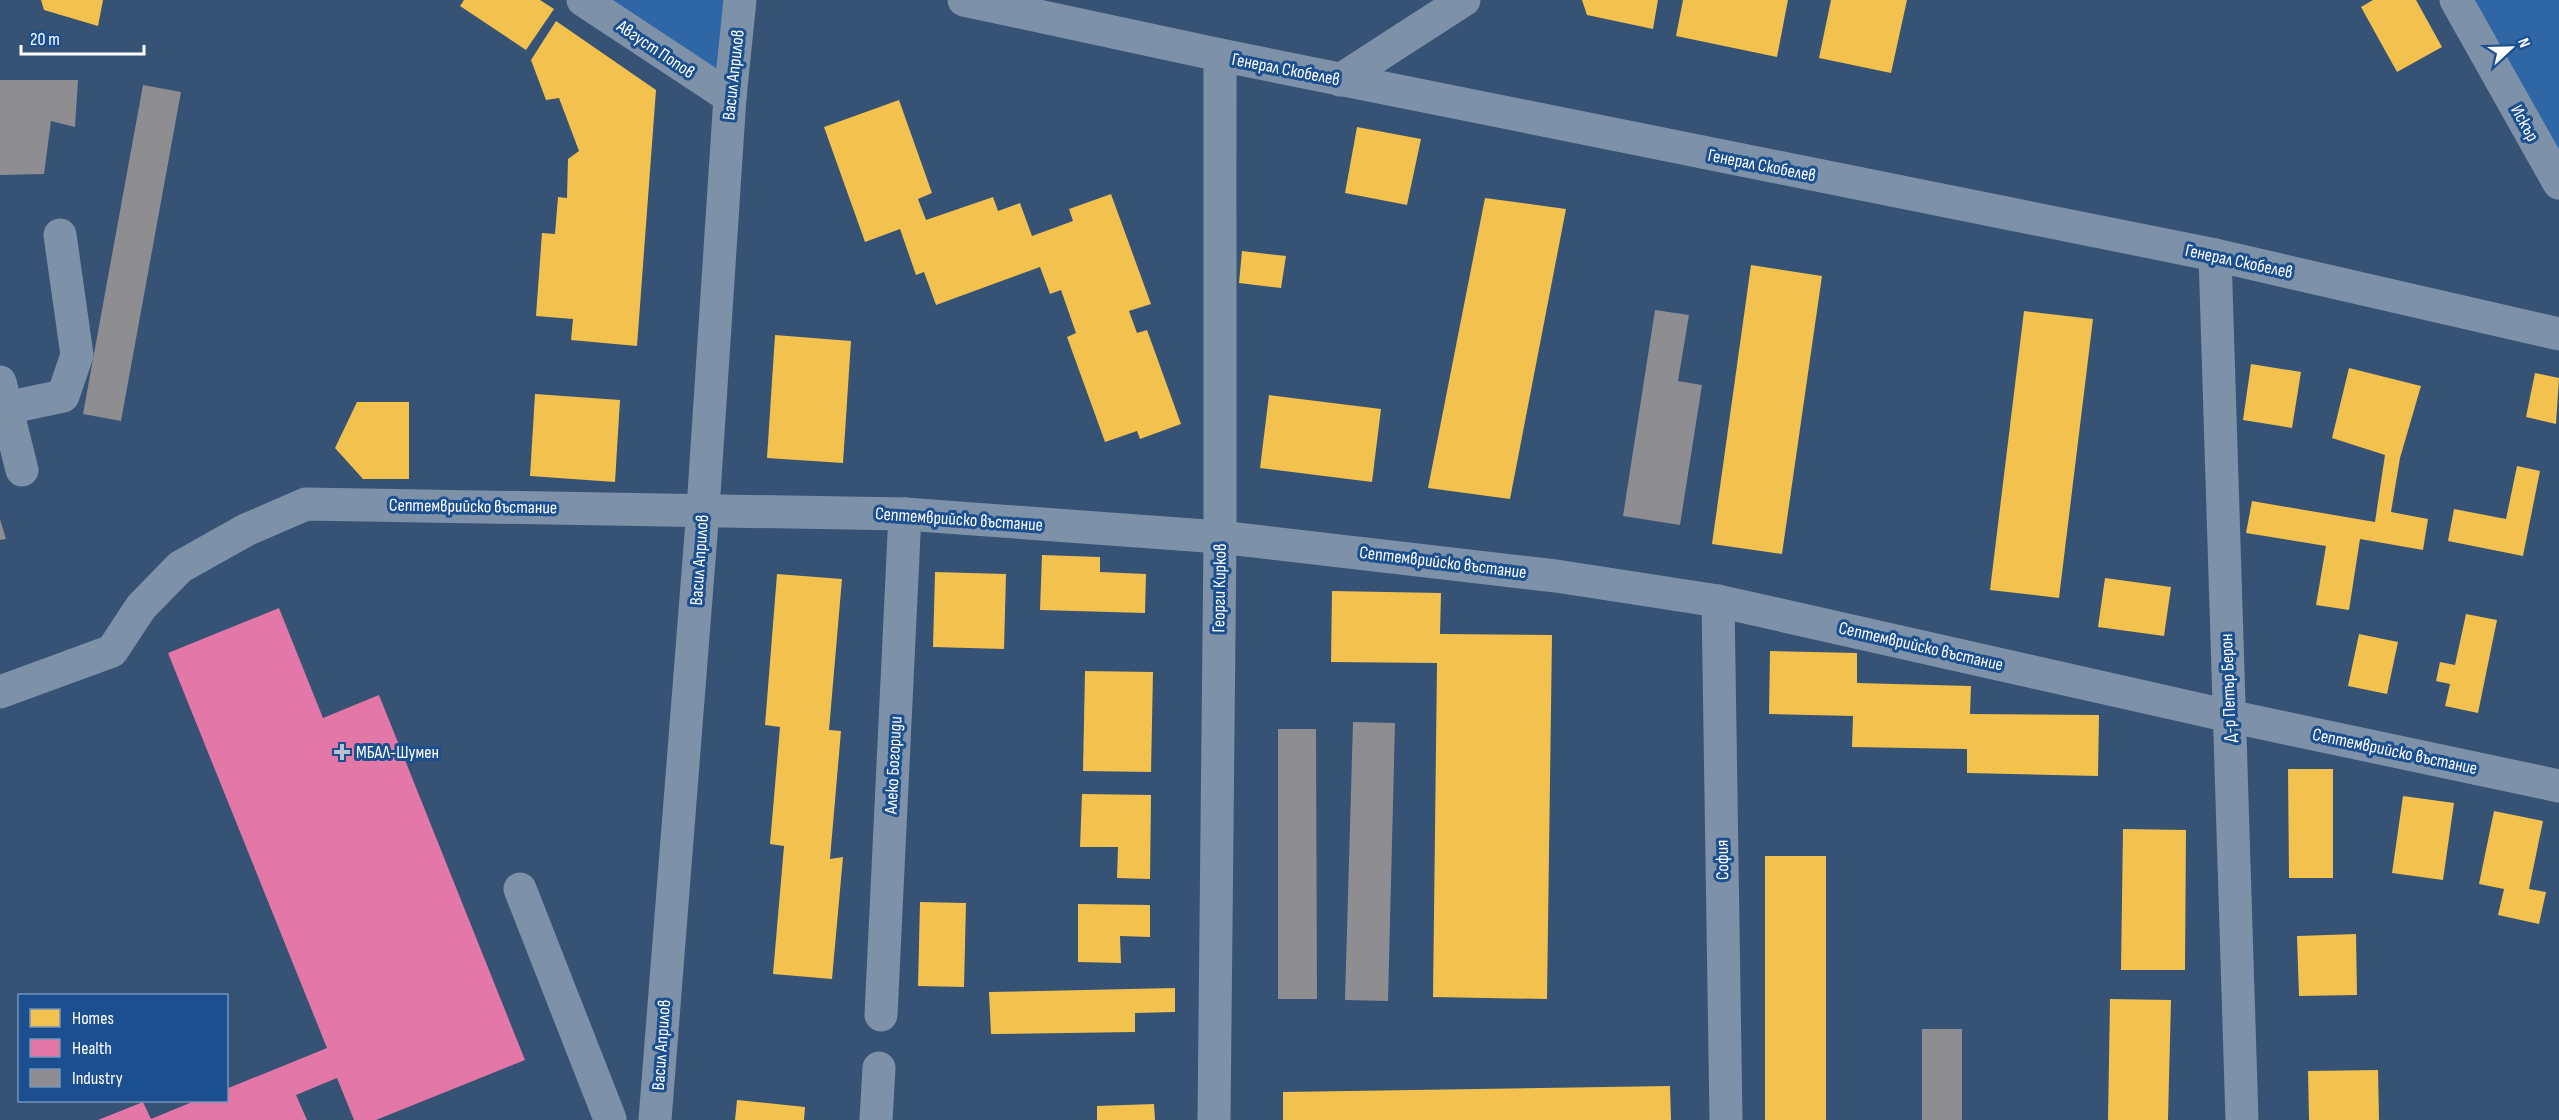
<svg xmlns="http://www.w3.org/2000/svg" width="2559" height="1120" font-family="'Sofia Sans Condensed',sans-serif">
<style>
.green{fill:#2f66a5}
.homes{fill:#f2c14e}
.health{fill:#e377a8}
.industry{fill:#8d8d92}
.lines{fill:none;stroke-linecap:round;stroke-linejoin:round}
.minor{stroke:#7d92a8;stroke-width:33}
.poi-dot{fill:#b9c2ce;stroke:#1b4f8f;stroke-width:2}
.labels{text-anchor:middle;stroke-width:6;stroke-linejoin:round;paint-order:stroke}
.street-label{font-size:18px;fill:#fff;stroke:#1b4f8f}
.poi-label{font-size:18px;fill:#fff;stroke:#1b4f8f;text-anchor:start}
</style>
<rect width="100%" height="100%" fill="#365274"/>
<g class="green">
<polygon points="583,0 740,0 730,97"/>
<polygon points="2456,0 2559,0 2559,183"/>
</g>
<g class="homes">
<polygon points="41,0 103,0 98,26 44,10"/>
<polygon points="464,0 540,0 554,9 526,50 460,6"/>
<polygon points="1582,0 1658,0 1653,29 1587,15"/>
<polygon points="1683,0 1788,0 1777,57 1676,36"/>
<polygon points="1831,0 1907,0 1891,73 1819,58"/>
<polygon points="2373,0 2416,0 2442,47 2397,72 2361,7"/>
<polygon points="556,21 656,90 637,346 571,340 573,319 536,316 542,233 555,234 558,197 567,198 568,159 579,151 559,98 546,100 531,60"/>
<polygon points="899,100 932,193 918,199 926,220 993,197 998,211 1020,203 1032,236 1073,221 1069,209 1111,194 1151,304 1129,311 1137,333 1147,330 1181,424 1140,439 1137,431 1105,442 1067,337 1076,333 1061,290 1050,294 1040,267 936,305 924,272 916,275 900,229 865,242 824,127"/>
<polygon points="1357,127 1421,139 1407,205 1345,193"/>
<polygon points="1485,198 1566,209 1510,499 1428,488"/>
<polygon points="1242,251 1286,256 1281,288 1239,283"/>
<polygon points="1751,265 1822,276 1782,554 1712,544"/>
<polygon points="2024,311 2093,319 2059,598 1990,590"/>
<polygon points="775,335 851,341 843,463 767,458"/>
<polygon points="2251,364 2301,372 2292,428 2243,420"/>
<polygon points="2349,368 2421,386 2400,458 2391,512 2428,519 2423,550 2360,539 2349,610 2316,605 2326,546 2246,533 2252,501 2375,522 2385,455 2332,438"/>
<polygon points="2535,373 2559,378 2556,424 2526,417"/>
<polygon points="535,394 620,400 615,482 530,476"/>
<polygon points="1269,395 1381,409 1372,482 1260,468"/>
<polygon points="357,402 409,402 409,479 363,479 335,448"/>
<polygon points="2517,466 2540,471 2523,556 2448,541 2454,509 2506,519"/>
<polygon points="1042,555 1100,557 1100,572 1146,574 1145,613 1040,610"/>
<polygon points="935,572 1006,574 1004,649 933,647"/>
<polygon points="777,574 842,579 829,730 841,731 830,859 843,857 832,979 773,974 784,846 770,844 780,727 765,725"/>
<polygon points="2105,578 2171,587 2164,636 2098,627"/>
<polygon points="1332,591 1441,593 1440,634 1552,635 1547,999 1433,997 1437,663 1331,662"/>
<polygon points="2466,614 2497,620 2478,713 2445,706 2450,684 2436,681 2440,662 2455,665"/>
<polygon points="2359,634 2398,642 2387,694 2348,686"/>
<polygon points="1770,651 1857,653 1857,683 1971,686 1970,714 2099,715 2098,776 1967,773 1967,749 1852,747 1853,716 1769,714"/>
<polygon points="1085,671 1153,672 1151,772 1083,771"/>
<polygon points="2288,769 2333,769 2333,878 2289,878"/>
<polygon points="1082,794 1151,795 1150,879 1117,878 1118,847 1080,847"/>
<polygon points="2403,796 2454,803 2443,880 2392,873"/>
<polygon points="2494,811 2543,821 2529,889 2546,892 2539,924 2498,915 2504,889 2479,884"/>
<polygon points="2123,829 2186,830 2185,970 2121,970"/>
<rect x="1765" y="856" width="61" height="264"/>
<polygon points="920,902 966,903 964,987 918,986"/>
<polygon points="1078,904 1150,905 1150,937 1120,936 1121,963 1078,962"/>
<polygon points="2356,934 2357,995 2299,996 2297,936"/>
<polygon points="1175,988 1175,1012 1135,1013 1135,1032 991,1034 989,992"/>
<polygon points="2110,999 2171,1000 2168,1120 2108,1120"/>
<polygon points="2378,1070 2379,1120 2309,1120 2308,1071"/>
<polygon points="1670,1086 1671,1120 1283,1120 1283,1092"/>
<polygon points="737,1100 805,1107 804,1120 735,1120"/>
<polygon points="1154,1104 1155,1120 1097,1120 1097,1106"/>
</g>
<polygon class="health" points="279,608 323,718 379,695 525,1060 376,1120 354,1120 337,1078 296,1095 307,1120 98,1120 143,1102 151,1119 197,1100 226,1100 226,1089 327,1048 168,653"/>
<g class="industry">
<polygon points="0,80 78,80 75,127 51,121 44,174 0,175"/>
<polygon points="143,85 181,92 121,421 83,414"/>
<polygon points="1655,310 1689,315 1678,381 1702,385 1680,525 1623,516"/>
<polygon points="0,519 6,539 0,540"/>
<polygon points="1353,722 1395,723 1388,1001 1345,1000"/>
<polygon points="1278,729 1316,729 1317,999 1278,999"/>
<rect x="1922" y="1029" width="40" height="91"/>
</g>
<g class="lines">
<g class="minor">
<polyline points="583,0 730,97"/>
<polyline points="964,0 1220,55 2215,255 2559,334"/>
<polyline points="2456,0 2559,183"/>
<polyline points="1340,80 1464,0"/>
<polyline points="2215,255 2242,1120"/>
<polyline points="0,382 22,470"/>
<polyline points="6,408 63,396 77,355 60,235"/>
<polyline points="1718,601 1726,1120"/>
<polyline points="0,692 112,651 141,607 180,567 246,530 306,504 905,514 1220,537 1556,576 1718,601 2229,716 2559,786"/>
<polyline points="520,889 610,1119"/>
<polyline points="881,1015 905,514"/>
<polyline points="655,1120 703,509 730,97 740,0"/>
<polyline points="876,1120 879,1068"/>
<polyline points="1214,1120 1220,537 1220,55"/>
</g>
</g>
<path class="poi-dot" d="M339 743h6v6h6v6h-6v6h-6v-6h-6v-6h6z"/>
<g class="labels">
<g class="street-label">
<text transform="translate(656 49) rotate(34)" y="6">Август Попов</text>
<text transform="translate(1286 69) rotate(11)" y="6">Генерал Скобелев</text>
<text transform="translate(733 75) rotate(-84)" y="6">Васил Априлов</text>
<text transform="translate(2525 123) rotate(61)" y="6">Искър</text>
<text transform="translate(1762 165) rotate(11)" y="6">Генерал Скобелев</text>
<text transform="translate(2239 261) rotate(12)" y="6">Генерал Скобелев</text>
<text transform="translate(473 506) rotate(1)" y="6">Септемврийско въстание</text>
<text transform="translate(959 519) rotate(4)" y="6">Септемврийско въстание</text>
<text transform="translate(699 560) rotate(-86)" y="6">Васил Априлов</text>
<text transform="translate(1443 562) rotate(7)" y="6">Септемврийско въстание</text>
<text transform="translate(1219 588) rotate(-89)" y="6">Георги Кирков</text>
<text transform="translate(1921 646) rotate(13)" y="6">Септемврийско въстание</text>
<text transform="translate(2228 688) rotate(-92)" y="6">Д-р Петър Берон</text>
<text transform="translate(2395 751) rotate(12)" y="6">Септемврийско въстание</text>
<text transform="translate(893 765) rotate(-87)" y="6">Алеко Богориди</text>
<text transform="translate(1722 860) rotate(-91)" y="6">София</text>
<text transform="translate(661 1045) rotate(-86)" y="6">Васил Априлов</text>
</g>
<g class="poi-label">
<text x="356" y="758">МБАЛ-Шумен</text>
</g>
</g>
<rect x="18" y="994" width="210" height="108" fill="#1b4f8f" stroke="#7695bc" stroke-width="1.5"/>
<rect x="30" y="1009" width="30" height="18" fill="#f2c14e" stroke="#7695bc" stroke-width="1.5"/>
<text x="72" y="1024" font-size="18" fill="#ffffff">Homes</text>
<rect x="30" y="1039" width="30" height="18" fill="#e377a8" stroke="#7695bc" stroke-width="1.5"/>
<text x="72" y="1054" font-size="18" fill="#ffffff">Health</text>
<rect x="30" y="1069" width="30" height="18" fill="#8d8d92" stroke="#7695bc" stroke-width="1.5"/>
<text x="72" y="1084" font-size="18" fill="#ffffff">Industry</text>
<g transform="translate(2511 48) rotate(68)" stroke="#1b4f8f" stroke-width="4.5" paint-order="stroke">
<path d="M0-4.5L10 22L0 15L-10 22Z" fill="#ffffff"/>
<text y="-9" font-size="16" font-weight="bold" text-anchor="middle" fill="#ffffff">N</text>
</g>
<path d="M21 45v9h123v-9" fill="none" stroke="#ffffff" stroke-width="3"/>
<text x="30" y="45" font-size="18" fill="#ffffff" stroke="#1b4f8f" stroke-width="4.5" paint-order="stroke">20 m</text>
</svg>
